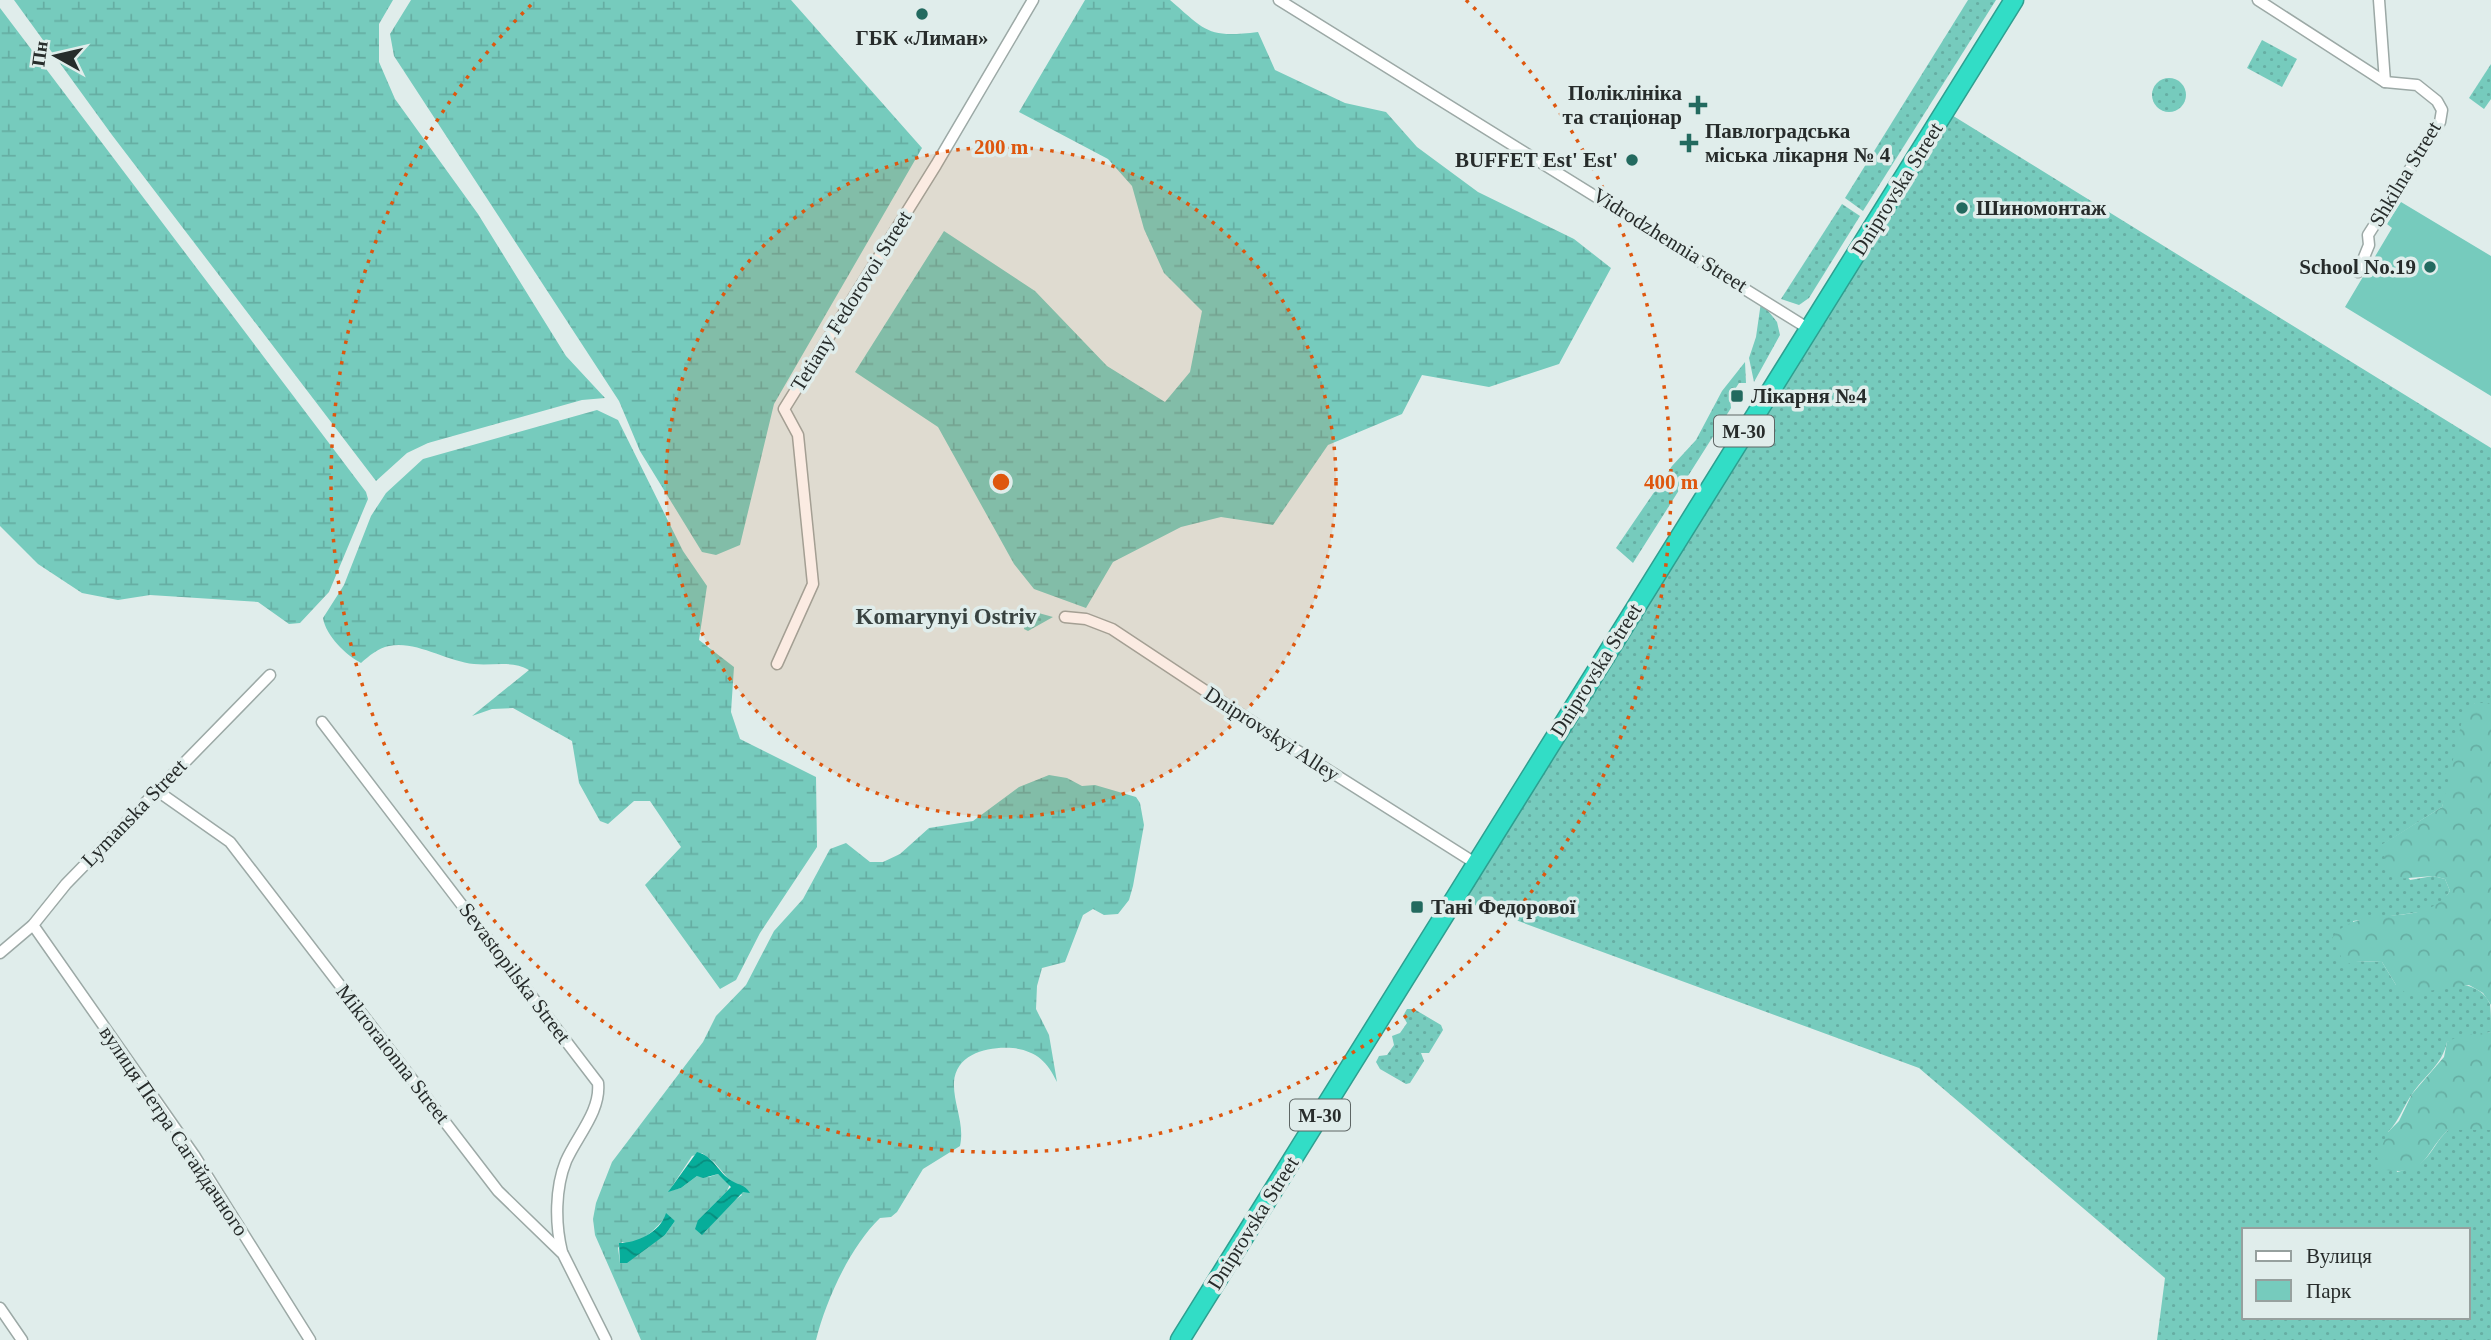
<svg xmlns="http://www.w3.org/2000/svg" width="2491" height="1340" font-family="'Times New Roman',serif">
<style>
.green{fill:url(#green-dots);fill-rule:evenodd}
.forest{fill:url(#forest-crowns)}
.wetland{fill:url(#wetland-marsh);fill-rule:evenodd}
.pitch{fill:#76cbbd}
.water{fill:url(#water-waves)}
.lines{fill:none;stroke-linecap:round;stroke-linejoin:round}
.street-casing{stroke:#9ca9a6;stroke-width:13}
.highway-casing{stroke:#2e9f90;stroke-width:21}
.street{stroke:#fff;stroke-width:10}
.highway{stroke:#32ddc6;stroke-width:18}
.ring{fill:none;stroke:#de570e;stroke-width:3.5;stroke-dasharray:3.5 7}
.poi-dot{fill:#236a5f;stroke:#e0edeb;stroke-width:2.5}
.labels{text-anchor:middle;stroke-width:7;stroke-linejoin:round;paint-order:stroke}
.shield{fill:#e0edeb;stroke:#5e6665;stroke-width:2}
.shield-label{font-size:19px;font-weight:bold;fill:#272c2b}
.poi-label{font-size:21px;font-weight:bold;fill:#272c2b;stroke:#e0edeb;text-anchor:start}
.street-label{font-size:21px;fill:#272c2b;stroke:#e0edeb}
.neighbourhood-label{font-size:23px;font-weight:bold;fill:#384240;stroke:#e0edeb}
.centre{fill:#de570e;stroke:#e0edeb;stroke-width:3.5}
.ring-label{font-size:21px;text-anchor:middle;font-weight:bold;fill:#de570e;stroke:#e0edeb;stroke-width:7;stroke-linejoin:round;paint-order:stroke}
</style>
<defs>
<pattern id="green-dots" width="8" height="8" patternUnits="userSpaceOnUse" patternTransform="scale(1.75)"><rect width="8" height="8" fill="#76cbbd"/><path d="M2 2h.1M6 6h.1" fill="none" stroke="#66aea3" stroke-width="1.8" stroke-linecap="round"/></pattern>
<pattern id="forest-crowns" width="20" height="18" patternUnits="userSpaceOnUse" patternTransform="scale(1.75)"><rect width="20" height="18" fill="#76cbbd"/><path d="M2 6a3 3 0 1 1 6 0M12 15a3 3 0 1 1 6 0" fill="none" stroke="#66aea3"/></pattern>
<pattern id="wetland-marsh" width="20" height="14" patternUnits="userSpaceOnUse" patternTransform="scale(1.75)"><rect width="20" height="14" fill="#76cbbd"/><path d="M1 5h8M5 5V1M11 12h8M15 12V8" fill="none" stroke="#66aea3"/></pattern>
<pattern id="water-waves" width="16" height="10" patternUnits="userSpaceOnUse" patternTransform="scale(1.75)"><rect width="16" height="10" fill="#07ad9a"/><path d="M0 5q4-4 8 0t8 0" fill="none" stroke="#088d7e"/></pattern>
</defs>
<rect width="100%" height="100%" fill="#e0edeb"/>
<g class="green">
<polygon points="1968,0 1996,0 1863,211 1845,198"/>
<polygon points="2262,40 2297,59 2282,87 2247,68"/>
<polygon points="2491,64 2491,99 2484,109 2469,98"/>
<circle cx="2169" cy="95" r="17"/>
<path d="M1942,109l549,339v255h-16l-33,104 -60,38 28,35 23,-4 12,3 5,12 -9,13 -13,7 -75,10 3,40 26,1 14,23c27,0 81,-12 94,19 1,7 1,19 1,28l-44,10c-5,23 -22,33 -35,52 -9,13 -13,27 -24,38l9,40c35,-7 30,-21 51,-42h43v210h-334l8,-62 -246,-210 -469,-172zM2244,1230h224v87h-224z"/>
<polygon points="1842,204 1860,216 1809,298 1799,305 1781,299"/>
<polygon points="1761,302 1777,322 1780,335 1754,382 1749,358 1756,337"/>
<polygon points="1745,362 1746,383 1739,383 1730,397 1731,408 1633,563 1616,548 1672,466 1696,440 1722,391"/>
<polygon points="1035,612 1053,617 1028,631 1024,629 1026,614"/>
<polygon points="1407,1009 1414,1009 1441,1025 1443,1030 1429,1053 1421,1053 1424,1061 1410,1083 1406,1084 1380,1069 1376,1062 1379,1056 1387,1055 1394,1045 1392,1036 1400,1033 1407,1023 1403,1016"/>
</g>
<g class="forest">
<path d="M2475,703h16v302l-8,-12 -14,-8 -62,9 -11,-9 -14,-23 -26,-1 -11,4 -13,-27c28,-38 90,-6 118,-47l-5,-12 -12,-3 -36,3 -9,-9 -7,-25 61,-38 22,-95z"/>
<path d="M2491,1032v98h-43c-26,25 -20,48 -67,39l-4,-12 11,-25 11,-11 13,-27 32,-37 3,-15 12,-6z"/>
</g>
<g class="wetland">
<polygon points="14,0 393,0 379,24 379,62 395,99 478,214 566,356 605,398 582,400 428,443 407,453 376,481 112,135"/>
<polygon points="411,0 791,0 922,148 774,404 740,545 716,555 702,552 640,451 619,401 394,56 390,34"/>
<path d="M1085,0h85c37,32 38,38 88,32l17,38 70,33 41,9 31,35 61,45 96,47 37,29 -52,96 -70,23 -67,-12 -20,39 -74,31 -55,80 -52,-8 -40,10 -68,35 -27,46 -52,-19 -20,-25 -76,-137 -83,-55 89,-141 91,60 72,75 58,36 25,-30 12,-61 -38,-38 -20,-44 -12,-43 -24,-27 -89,-47z"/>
<polygon points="0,8 366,492 368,499 329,592 300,623 289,624 258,602 150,595 118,600 82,593 38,564 0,526"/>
<path d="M597,410l21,10 65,131 24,35 -8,54 35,27 -3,45 9,27 76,38 1,70 -57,86 -24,47 -16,9 -75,-104 36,-38 -31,-46h-16l-26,23 -8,-3 -21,-38 -7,-42 -59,-33 -21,1 -20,7 57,-46c-17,-10 -36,-4 -55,-6 -28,-3 -59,-24 -85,-18 -11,2 -20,10 -28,17 -15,-8 -35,-27 -38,-45l21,-33 27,-69 15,-23 37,-34z"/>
<path d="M1049,775l18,3 15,8 13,-1 41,12 4,6 4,22 -11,61 -4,14 -11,14 -14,1 -11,-6 -10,6 -18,47 -23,6 -5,18 -1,23 13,26 8,47c-10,-21 -21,-31 -44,-34 -24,-2 -57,5 -59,34 -1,22 11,41 6,64l-37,23 -26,43 -6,5 -11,1c-30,29 -54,82 -64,122h-175l-46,-105 -2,-16 3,-16 16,-41 91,-120 13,-26 30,-31 28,-54 29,-32 27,-50 16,-6 24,19h13l17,-8 29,-26 44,-7 46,-34zM702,1153l12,9 28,33 -13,9 -24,28 -7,-12 29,-29 3,-7 -12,-10 -9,3 -12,-1 -16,12 -12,3 23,-35zM665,1218l10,3 -10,14 -45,28 -2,-15 4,-6c16,6 33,-13 43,-24z"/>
</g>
<polygon class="pitch" points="2401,202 2491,256 2491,396 2345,307 2392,228 2387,224"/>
<g class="water">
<path d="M697,1152c17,4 21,21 35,29 8,5 12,3 18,12l-7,-1 -41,43 -7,-6 3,-9 33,-33 -13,-13 -15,4 -6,-2 -16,12 -13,4z"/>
<path d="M666,1213l9,8 -10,14 -38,28h-7l-1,-20c17,0 41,-10 47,-30z"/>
</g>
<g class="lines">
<g class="street-casing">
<g id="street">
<polyline points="1279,0 1809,329"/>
<polyline points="2258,0 2385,82 2417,85 2437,101 2442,110 2440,122 2368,235 2369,245 2358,272"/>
<polyline points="2379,0 2385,82"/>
<polyline points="1065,617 1086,619 1112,629 1260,727 1475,863"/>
<polyline points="777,664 813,584 798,435 784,409 936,165 1033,0"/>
<path d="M322,722l276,361c3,28 -21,53 -32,78 -11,27 -11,63 -4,91"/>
<polyline points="156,790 230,842 498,1191 563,1254 606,1340"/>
<polyline points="33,925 194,1155 310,1340"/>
<polyline points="0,953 33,925 66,884 270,675"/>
<polyline points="0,1308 22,1340"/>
</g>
</g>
<g class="highway-casing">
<polyline id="highway" points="1180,1340 2014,0"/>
</g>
<use href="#street" class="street"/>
<use href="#highway" class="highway"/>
</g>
<circle cx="1001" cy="482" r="335" fill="#de570e" fill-opacity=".12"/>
<g class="ring">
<circle cx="1001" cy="482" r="335"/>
<path d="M1466 0A670 670 0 1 1 536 0"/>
</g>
<g class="poi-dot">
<circle cx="922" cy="14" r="7"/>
<path d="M1694.5 94.5h7v7h7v7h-7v7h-7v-7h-7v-7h7z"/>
<path d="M1685.5 132.5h7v7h7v7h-7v7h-7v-7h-7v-7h7z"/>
<circle cx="1632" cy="160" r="7"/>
<circle cx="1962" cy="208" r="7"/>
<circle cx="2430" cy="267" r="7"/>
<rect x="1730" y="389" width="14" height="14" rx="3.5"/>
<rect x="1410" y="900" width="14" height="14" rx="3.5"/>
</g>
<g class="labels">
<g class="shield">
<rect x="1714" y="415.5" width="60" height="31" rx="5"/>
<rect x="1290" y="1099.5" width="60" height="31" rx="5"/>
</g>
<g class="shield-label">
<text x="1744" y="438">М-30</text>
<text x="1320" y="1122">М-30</text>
</g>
<g class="poi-label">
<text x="922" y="45" text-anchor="middle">ГБК «Лиман»</text>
<text x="1682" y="100" text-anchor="end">Поліклініка<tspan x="1682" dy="24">та стаціонар</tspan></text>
<text x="1705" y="138">Павлоградська<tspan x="1705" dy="24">міська лікарня № 4</tspan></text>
<text x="1618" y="167" text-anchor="end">BUFFET Est' Est'</text>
<text x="1976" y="215">Шиномонтаж</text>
<text x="2416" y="274" text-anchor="end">School No.19</text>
<text x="1751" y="403">Лікарня №4</text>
<text x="1431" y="914">Тані Федорової</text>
</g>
<g class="street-label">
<text transform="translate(2405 174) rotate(-59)" y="7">Shkilna Street</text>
<text transform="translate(1897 189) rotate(-58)" y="7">Dniprovska Street</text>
<text transform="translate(1670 240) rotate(32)" y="7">Vidrodzhennia Street</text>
<text transform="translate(851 301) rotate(-58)" y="7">Tetiany Fedorovoi Street</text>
<text transform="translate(1596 670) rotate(-58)" y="7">Dniprovska Street</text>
<text transform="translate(1272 734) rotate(33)" y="7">Dniprovskyi Alley</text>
<text transform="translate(134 813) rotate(-46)" y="7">Lymanska Street</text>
<text transform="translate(515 973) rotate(53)" y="7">Sevastopilska Street</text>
<text transform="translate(393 1054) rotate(52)" y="7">Mikroraionna Street</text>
<text transform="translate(174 1131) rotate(56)" y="7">вулиця Петра Сагайдачного</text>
<text transform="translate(1253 1223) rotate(-58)" y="7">Dniprovska Street</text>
</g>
<g class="neighbourhood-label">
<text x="946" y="624">Komarynyi Ostriv</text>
</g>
</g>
<circle cx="1001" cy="482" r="10" class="centre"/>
<g class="ring-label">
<text x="1001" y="154">200 m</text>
<text x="1671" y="489">400 m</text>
</g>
<rect x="2242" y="1228" width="228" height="91" fill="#e0edeb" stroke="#96a09e" stroke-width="2"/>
<rect x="2256" y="1251" width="35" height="10" fill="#ffffff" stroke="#96a09e" stroke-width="2"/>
<text x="2306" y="1263" font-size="21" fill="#272c2b">Вулиця</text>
<rect x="2256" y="1280" width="35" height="21" fill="#76cbbd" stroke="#96a09e" stroke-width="2"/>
<text x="2306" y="1298" font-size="21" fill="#272c2b">Парк</text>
<g transform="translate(56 56) rotate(278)" stroke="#e0edeb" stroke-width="5" paint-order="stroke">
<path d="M0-5L12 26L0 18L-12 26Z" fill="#272c2b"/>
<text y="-10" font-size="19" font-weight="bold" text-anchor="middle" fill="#272c2b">Пн</text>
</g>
</svg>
